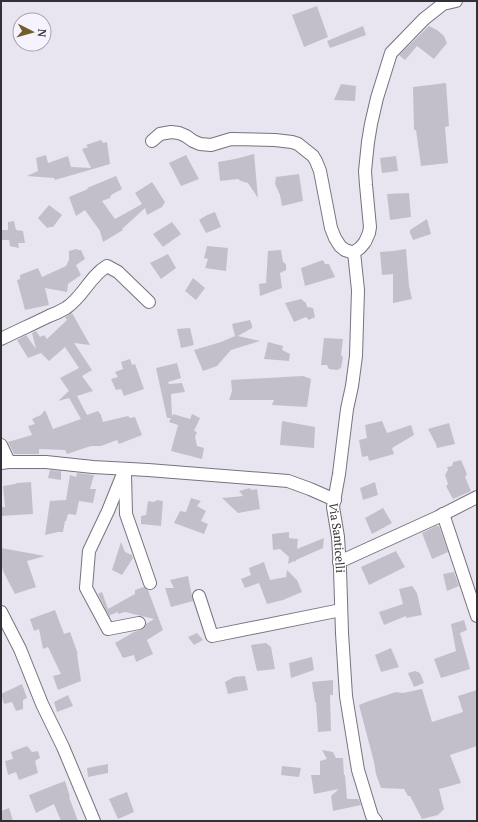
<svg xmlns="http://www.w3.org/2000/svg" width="478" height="822" font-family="'PT Serif',serif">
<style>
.building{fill:#c3bfca}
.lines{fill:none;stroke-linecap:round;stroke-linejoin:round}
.minor-casing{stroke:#77737d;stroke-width:14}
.minor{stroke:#fff;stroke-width:12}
.labels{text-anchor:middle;stroke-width:3;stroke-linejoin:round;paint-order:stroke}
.street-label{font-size:12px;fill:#313034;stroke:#f6f2fe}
</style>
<rect width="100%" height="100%" fill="#e9e5f0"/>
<g class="building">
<polygon points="317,6 328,37 304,47 292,15"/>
<polygon points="363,26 366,35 330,48 327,41"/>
<polygon points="429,26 437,30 444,36 447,43 434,59 417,46 405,60 399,55"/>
<polygon points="446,83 449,126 445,127 448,163 421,166 416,130 414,130 413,87"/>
<polygon points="341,84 356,86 355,101 334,100"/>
<polygon points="101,140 103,143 107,142 110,164 55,180 54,178 27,176 38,171 36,158 46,155 48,163 68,156 71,167 91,168 82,149 88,147 86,145"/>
<polygon points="254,154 258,198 248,183 241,181 238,179 220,181 218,162 235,159"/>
<polygon points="186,155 199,179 181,186 169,163"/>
<polygon points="396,156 398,171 382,173 380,158"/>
<polygon points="299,174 303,201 282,206 280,195 275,184 276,177"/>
<polygon points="116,176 122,189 111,195 110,198 102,201 115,219 142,204 135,193 152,182 165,202 162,207 147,215 145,208 122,229 123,230 103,242 100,231 85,210 76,216 69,197 88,189 87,188"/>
<polygon points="409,193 411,217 390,220 387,194"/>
<polygon points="49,205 62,215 53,227 50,227 47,228 38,218"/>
<polygon points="215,212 221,227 206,233 199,220 207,215"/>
<polygon points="427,219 431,234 413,240 410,233 410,230"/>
<polygon points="14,221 16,230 23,231 25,243 18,243 19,248 10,246 9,240 1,240 1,230 8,230 8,222"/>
<polygon points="172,222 181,234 163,247 153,234"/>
<polygon points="207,246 228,248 226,271 205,268 208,259 204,258"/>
<polygon points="76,249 78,250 81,250 85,259 76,265 81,275 68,284 67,292 45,288 49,305 25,310 17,280 20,279 20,275 38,268 42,277 66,266 69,260 69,251"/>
<polygon points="406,249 409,286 412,299 393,303 393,274 382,275 380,252 393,251"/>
<polygon points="281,250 283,262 286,264 286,270 280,273 282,288 260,296 259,284 266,283 268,251"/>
<polygon points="168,254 176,268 161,279 150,263"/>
<polygon points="323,260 325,264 329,264 335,277 305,286 301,268"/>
<polygon points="193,278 205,288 196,300 185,291"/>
<polygon points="301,299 306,303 307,307 313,308 315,317 309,320 306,317 294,322 285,303"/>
<polygon points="72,313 76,320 90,345 74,343 92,370 82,376 93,391 77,396 87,415 98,411 101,415 103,422 128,416 130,418 135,417 142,435 119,444 117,440 101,446 91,446 67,454 65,450 39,449 39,454 14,454 8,442 32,435 28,426 35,424 32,419 41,415 45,410 53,429 81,419 69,398 58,401 69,391 60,378 79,368 65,347 49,361 41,353 28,358 17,340 26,335 36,349 32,333 36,331 40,337 44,335 47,339 67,320 65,317"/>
<polygon points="250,320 252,325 252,328 238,336 260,341 231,350 217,366 203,371 194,350 221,342 235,336 232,324"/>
<polygon points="190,328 194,345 181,348 177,329"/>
<polygon points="324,338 343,339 341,355 343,357 341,368 337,370 329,369 327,365 321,365"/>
<polygon points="268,342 283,346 282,350 290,354 289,361 264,359"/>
<polygon points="130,359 132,365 135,364 144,389 124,396 121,389 116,390 111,379 118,377 115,372 123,369 121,362"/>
<polygon points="177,363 181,378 168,382 169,384 182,383 185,392 171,394 172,417 173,414 190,419 192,414 200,418 194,431 197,432 195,437 197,446 204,448 202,459 171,451 178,425 169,422 171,418 167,418 156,368"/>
<polygon points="303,376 311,379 307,407 272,405 274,400 229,400 232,391 231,380"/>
<polygon points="282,421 315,427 314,448 280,445"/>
<polygon points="382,421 387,433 411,425 414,435 392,448 394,454 369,461 368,456 362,457 359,440 367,438 365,425"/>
<polygon points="449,423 455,444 437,448 436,444 428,429"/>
<polygon points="461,460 467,474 465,477 471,491 453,499 446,486 448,484 445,475 448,470 447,467 452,466 453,462"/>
<polygon points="50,470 61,471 61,480 48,478"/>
<polygon points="77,473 94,475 90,489 96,489 93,503 79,501 76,515 68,514 66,521 65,521 63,532 58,532 45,535 50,501 66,500 70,475 76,477"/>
<polygon points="31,482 33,514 1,516 1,507 5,507 3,486 15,484 17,483"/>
<polygon points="375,482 378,495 363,500 360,488"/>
<polygon points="250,488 251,490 257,489 260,509 238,513 222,498 243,496 239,491"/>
<polygon points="191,498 201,501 197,506 206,511 201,521 208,524 204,534 174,523 180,511 186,512"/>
<polygon points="157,500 163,501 161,526 141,524 141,516 146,515 148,501 154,502"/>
<polygon points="383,508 392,523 372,534 365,518"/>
<polygon points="436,526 439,526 448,552 432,559 422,533"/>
<polygon points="289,532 289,538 298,539 297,549 324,538 323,548 296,560 295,562 294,561 288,564 289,557 280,549 273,550 272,534"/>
<polygon points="121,542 125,552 132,555 133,558 122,575 112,570"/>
<polygon points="1,548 45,556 27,561 36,587 15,594 3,571 1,562"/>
<polygon points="396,551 405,567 369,585 361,567"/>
<polygon points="264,562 270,580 286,577 287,570 297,580 302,592 283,600 267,604 259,583 245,588 241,579 251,575 249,568"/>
<polygon points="454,572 459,586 447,591 443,574"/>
<polygon points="188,576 193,601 171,607 165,588 174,588 170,580"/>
<polygon points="412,586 417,593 422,615 406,618 406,616 384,625 379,612 403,604 399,589"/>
<polygon points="144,587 148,590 163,630 147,640 153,654 136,662 134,655 123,658 115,643 134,632 144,629 146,624 154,619 125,612 118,614 118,612 110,615 110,618 98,594 102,592 108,609 135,594 135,590"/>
<polygon points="55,610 64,634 70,632 78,654 77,654 81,681 58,690 53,676 61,674 48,647 43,649 39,629 34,631 30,619"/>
<polygon points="464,620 467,630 460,633 470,669 441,678 434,659 456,651 451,624"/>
<polygon points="197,633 203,640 194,645 188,637"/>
<polygon points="266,643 271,647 275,669 257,671 251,645"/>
<polygon points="391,648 399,667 381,672 375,655"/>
<polygon points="312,657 314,670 291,678 289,663"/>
<polygon points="415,671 420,673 424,683 414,687 408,673"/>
<polygon points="245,676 248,690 228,694 225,682 234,677"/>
<polygon points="333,680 333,695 330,695 331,731 318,732 316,702 315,702 312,682"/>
<polygon points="22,684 27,698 23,700 23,709 16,711 12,702 4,704 1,694"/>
<polygon points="422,689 432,722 463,712 458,696 477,690 477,746 450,755 461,783 439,789 444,809 438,815 422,819 410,796 408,796 404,789 381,788 376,774 374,762 359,705 369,701 396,692 403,693"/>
<polygon points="68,695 73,706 57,712 54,702"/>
<polygon points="27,746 32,752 38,751 40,758 35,761 38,773 19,780 16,772 8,775 5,761 13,759 11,752"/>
<polygon points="322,750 333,752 336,758 343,758 344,775 345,775 347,799 359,799 361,805 333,811 331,796 339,789 314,794 311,775 320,775 320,761 327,759"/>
<polygon points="108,764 108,773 88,777 87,768"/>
<polygon points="282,766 301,768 299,777 281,775"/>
<polygon points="65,781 70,797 69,797 78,821 61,821 54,804 36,813 29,795"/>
<polygon points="127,792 134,812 118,819 109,799"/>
<polygon points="9,808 13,821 1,821 1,811"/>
</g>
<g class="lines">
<g class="minor-casing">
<g id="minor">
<polyline points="152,141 160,134 171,132 179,133 186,136 193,141 200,144 211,145 231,139 275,140 292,142 298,144 313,156 316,161 320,171 331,228 335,238 340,246 345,250 351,252 354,252 360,248 365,242 369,233 370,227 366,185 365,171 368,142 371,124 377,98 391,53 424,19 443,4 456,1"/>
<path id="s1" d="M354,252l4,38 -2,66 -4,30 -5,23 -8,65 -6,33 5,30 2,32 2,64 4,63 12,74 14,46 4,5"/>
<path d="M1,339c16,-8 32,-15 48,-23 6,-2 12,-5 17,-8 17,-11 24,-32 41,-42l11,6 31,30"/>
<polyline points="1,445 9,462"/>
<polyline points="1,463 9,462 46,462 93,467 148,470 288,481 310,489 335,500"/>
<polyline points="125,469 108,511 89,551 86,588 108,629 139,623"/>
<polyline points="125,474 126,514 150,583"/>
<polyline points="443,514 477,616"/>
<polyline points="339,562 438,517 477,497"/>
<polyline points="199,596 212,636 341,610"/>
<polyline points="1,612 20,649 42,704 63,747 94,821"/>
</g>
</g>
<use href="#minor" class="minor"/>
</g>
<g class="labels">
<g class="street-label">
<text dy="4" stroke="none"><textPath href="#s1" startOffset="288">Via Santicelli</textPath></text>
</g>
</g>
<rect width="478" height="822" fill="none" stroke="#313034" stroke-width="4"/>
<g transform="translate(32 32) rotate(96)"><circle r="19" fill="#f6f2fe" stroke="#a7a4ad"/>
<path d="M0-3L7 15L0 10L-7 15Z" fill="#6e5f2c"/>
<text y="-6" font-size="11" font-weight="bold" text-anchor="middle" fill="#313034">N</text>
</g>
</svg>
